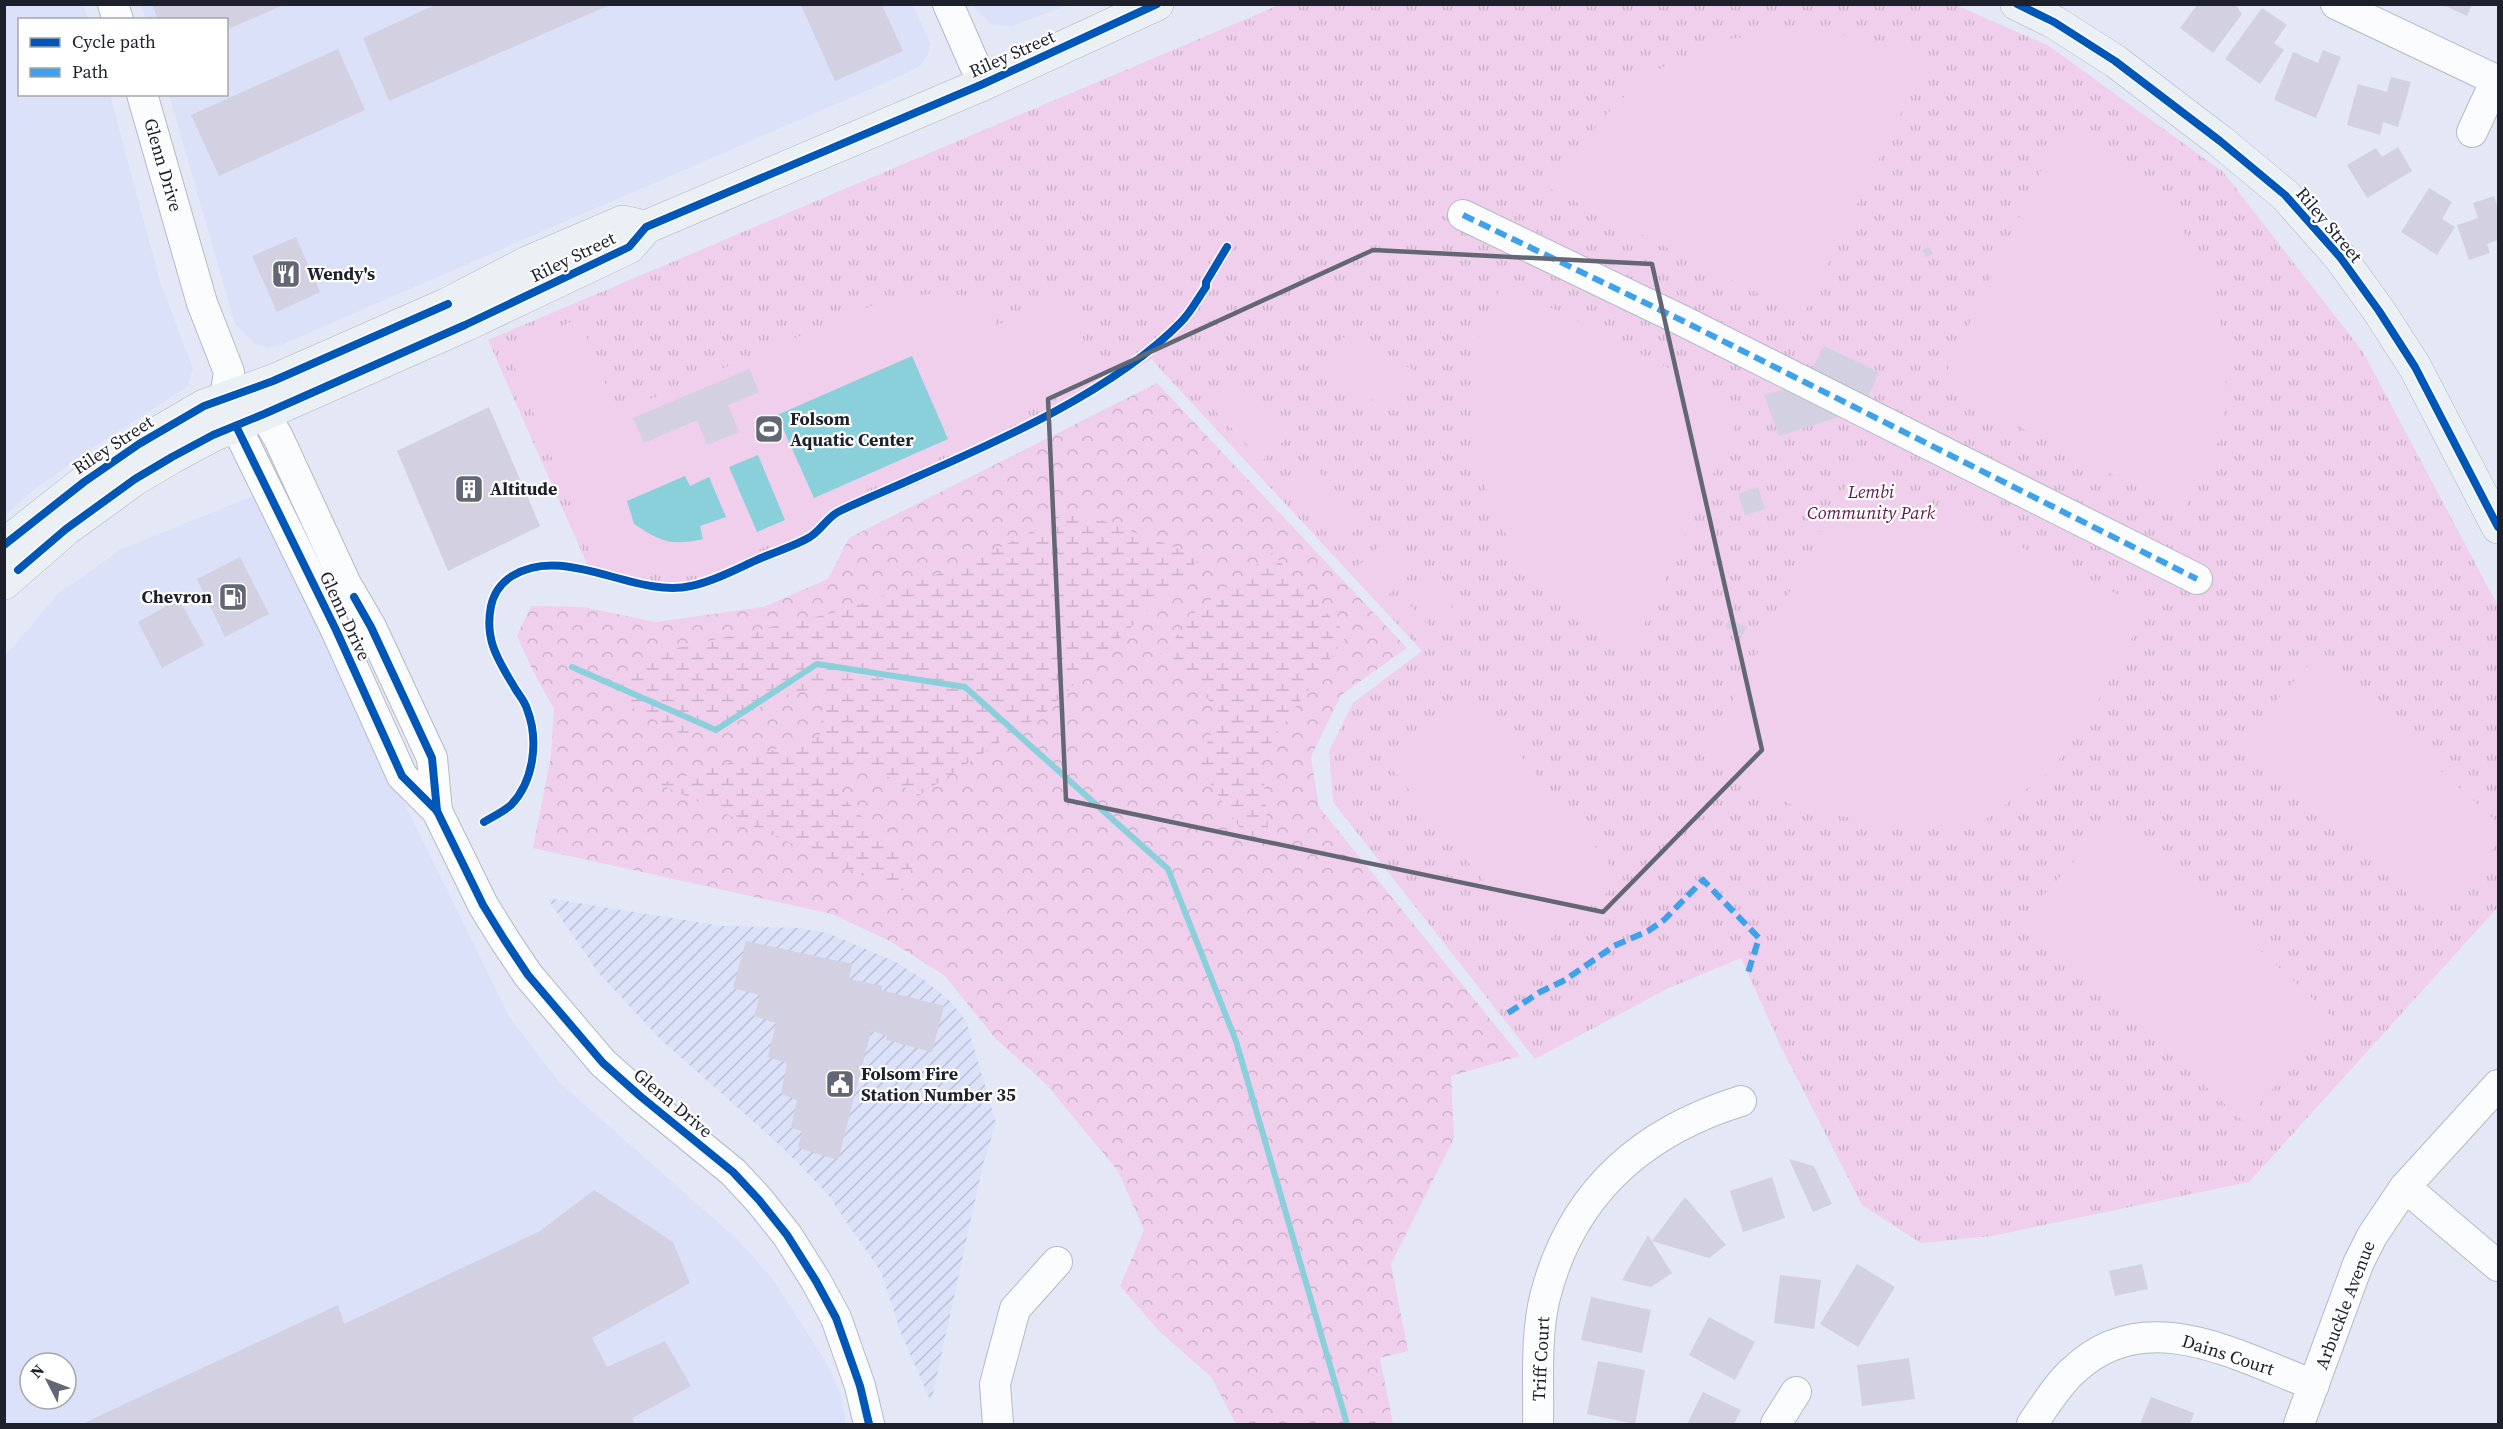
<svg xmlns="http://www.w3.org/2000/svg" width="2503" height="1429" font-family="'Source Serif 4',serif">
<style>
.built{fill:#dae1f8;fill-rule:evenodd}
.industrial{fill:url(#industrial-furrows)}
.grass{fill:url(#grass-tufts)}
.forest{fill:url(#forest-crowns)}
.wetland{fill:url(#wetland-marsh)}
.pitch{fill:#efcfeb}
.water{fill:#8ad0db}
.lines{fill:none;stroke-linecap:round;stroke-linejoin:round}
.stream{stroke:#8ad0db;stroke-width:6}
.building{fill:#d3d0e1}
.minor-casing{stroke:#b6b9c4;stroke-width:32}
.major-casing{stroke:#acb6c3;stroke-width:34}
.minor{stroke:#fbfcfe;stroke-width:30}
.major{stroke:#ebf0f5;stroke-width:33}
.quiet{stroke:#3da2eb;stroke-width:6;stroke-dasharray:12 6;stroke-linecap:butt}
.cycleway-casing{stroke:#fff;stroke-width:11}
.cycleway{stroke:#0057b8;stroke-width:8}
.marked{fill:none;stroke:#636773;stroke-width:4.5;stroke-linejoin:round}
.labels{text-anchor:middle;stroke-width:4.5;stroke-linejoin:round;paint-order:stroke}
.street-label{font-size:18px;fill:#1e212c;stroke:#fff}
.poi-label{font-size:18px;font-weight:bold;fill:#1e212c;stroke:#fff;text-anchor:start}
.park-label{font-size:18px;font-style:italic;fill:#61174e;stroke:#fff}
</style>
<defs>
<pattern id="industrial-furrows" width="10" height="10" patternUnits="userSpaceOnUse" patternTransform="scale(1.5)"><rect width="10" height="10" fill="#dae1f8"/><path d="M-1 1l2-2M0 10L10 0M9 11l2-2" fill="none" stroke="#bbc1d5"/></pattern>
<pattern id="grass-tufts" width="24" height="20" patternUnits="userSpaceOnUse" patternTransform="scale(1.5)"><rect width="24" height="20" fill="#efcfeb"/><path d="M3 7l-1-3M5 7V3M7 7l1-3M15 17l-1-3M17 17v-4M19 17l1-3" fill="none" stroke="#ccb1ca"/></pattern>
<pattern id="forest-crowns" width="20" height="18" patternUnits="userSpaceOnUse" patternTransform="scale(1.5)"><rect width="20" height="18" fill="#efcfeb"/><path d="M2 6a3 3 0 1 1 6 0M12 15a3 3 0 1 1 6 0" fill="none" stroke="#ccb1ca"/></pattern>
<pattern id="wetland-marsh" width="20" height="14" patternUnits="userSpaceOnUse" patternTransform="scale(1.5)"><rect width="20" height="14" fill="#efcfeb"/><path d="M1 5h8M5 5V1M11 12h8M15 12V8" fill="none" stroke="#ccb1ca"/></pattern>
</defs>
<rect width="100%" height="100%" fill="#e4e8f6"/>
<g class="built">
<polygon points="5,4 83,5 89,19 20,20 20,94 110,95 161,285 193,368 188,386 97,445 31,492 5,516"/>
<polygon points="140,5 913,5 930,43 928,55 920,66 907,73 281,345 269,348 255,344 235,324 169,95 226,94 226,20 146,19"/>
<polygon points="972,5 1068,5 1012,26 991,25"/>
<path d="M253,496l257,522 50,65 178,157 33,37 57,88 12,28 6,31h-841v-768l54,-63 63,-44zM30,1363h36v36h-36z"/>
</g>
<polygon class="industrial" points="547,898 722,926 800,928 828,933 896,962 924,980 949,1000 966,1021 996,1123 983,1164 931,1402 901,1333 881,1272 826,1192 782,1147 659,1038 598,972"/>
<polygon class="grass" points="1279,5 1956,5 2049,46 2223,172 2363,352 2498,606 2498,907 2249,1182 1992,1236 1921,1243 1862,1205 1782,1049 1741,958 1667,989 1535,1059 1333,802 1329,751 1353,703 1422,651 1151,359 1078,404 999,445 919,483 837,518 819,537 704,585 678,590 633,583 591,573 488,340"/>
<polygon class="forest" points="1157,383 1407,648 1341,695 1311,757 1319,807 1520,1056 1451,1076 1454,1138 1391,1264 1408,1351 1380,1358 1393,1424 1236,1424 1211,1377 1159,1331 1120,1286 1144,1230 1118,1171 1046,1084 996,1039 945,976 890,941 832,914 533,848 551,756 554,709 532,669 517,636 531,606 583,607 656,622 763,607 828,579 849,538"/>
<g class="wetland">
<polygon points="1074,510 1201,557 1047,711 918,796 859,758 831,785 912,868 902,893 659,784 820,736 825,683 685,736 603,692 660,652 846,610 981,557"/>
<polygon points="1272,553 1347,635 1274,738 1262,758 1268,828 1249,842 1199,766 1219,712 1166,650 1197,610"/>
</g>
<g class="pitch">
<polygon points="1801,31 1864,37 1927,60 1803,316 1549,188 1602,119 1645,76 1718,40"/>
<polygon points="2061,129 2122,162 2173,212 2209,275 2227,350 2224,430 2183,511 1940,386"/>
<polygon points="1503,283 1744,407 1631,653 1573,619 1515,555 1481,477 1470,403 1477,340"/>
<polygon points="946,293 980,299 997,325 1064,296 1098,371 970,444 809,515 803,529 711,572 680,578 596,565 508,351 579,318 617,413 893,297"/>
<polygon points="1343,337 1418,372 1398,412 1324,377"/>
<polygon points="1237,383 1287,438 1262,461 1211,406"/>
<polygon points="1856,466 2147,609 2101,696 2052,770 1978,825 1896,827 1793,806 1703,756"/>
<polygon points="1314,467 1364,522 1339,545 1289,491"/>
<polygon points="1388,538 1416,569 1402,582 1374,551"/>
<polygon points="1367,558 1395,589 1381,601 1353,570"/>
<polygon points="1427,580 1455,611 1441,624 1413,593"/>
<polygon points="1405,600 1434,631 1420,643 1392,612"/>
<polygon points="2316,657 2498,823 2498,843 2432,916 2239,741"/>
<polygon points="1474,698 1622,880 1539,948 1390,767"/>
<polygon points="2115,817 2336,1020 2243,1121 2023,917"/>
</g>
<g class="water">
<polygon points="912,356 948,439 814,498 777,415"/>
<polygon points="758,455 785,520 757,532 729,467"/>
<path d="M685,476l5,10 19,-9 17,40 -26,9 3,13c-32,7 -42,3 -69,-15l-7,-23z"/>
</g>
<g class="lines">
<polyline class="stream" points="572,667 716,730 817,664 965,687 1168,869 1236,1041 1347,1424"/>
</g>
<g class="building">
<polygon points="152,4 286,4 226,30 226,20 158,20"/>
<polygon points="437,4 612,4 389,101 363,38"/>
<polygon points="2198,4 2235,4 2242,14 2213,53 2180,28"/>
<polygon points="2441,4 2472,4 2467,16"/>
<polygon points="801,5 882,5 903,51 835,81"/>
<polygon points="2262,8 2287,25 2274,43 2284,50 2260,84 2225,59"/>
<polygon points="338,49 365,110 219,176 191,115"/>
<polygon points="2323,50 2341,57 2316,118 2274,100 2293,52 2318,63"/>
<polygon points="2391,77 2411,82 2398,127 2383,122 2380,135 2347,125 2358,84 2387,92"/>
<polygon points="2398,147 2412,171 2367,198 2347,165 2376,148 2382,157"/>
<polygon points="2429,188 2452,202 2442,219 2455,227 2437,255 2401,232"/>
<polygon points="2494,196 2498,209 2498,240 2487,244 2490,253 2469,260 2457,225 2478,218 2473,203"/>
<polygon points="296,237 320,292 277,312 252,256"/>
<polygon points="1929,247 1933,254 1926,257 1922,250"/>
<polygon points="1824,346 1879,372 1867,399 1811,372"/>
<polygon points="749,369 759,392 728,405 739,432 707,445 697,420 644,443 633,418"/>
<polygon points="1804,384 1848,414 1779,436 1764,395"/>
<polygon points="489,407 540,526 448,571 397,451"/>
<polygon points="1758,487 1765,509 1745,515 1738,494"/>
<polygon points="240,557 269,614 225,637 197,579"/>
<polygon points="179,599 204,645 162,668 138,622"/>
<polygon points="1729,620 1747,627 1743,635 1725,627"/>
<polygon points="746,941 852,964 849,979 883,986 881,990 944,1006 932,1052 886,1040 887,1035 871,1031 838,1160 798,1148 802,1131 791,1128 797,1100 781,1094 787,1063 768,1057 776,1023 754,1016 760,995 733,988"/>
<polygon points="1789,1159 1814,1166 1832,1204 1813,1212"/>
<polygon points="1772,1177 1785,1218 1743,1232 1730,1191"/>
<polygon points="594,1190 673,1242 690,1283 592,1338 607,1367 665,1341 691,1386 632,1418 635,1424 82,1424 338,1305 344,1324 540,1231"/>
<polygon points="1685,1197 1726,1245 1709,1258 1652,1241"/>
<polygon points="1648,1235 1672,1273 1651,1287 1622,1280"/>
<polygon points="1857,1264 1895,1287 1858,1347 1820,1324"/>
<polygon points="2142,1264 2148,1289 2115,1296 2109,1271"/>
<polygon points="1780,1275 1821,1280 1814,1329 1774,1323"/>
<polygon points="1591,1297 1651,1310 1642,1353 1581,1340"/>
<polygon points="1709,1317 1755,1342 1735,1380 1689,1355"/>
<polygon points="1909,1358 1915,1399 1862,1406 1857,1365"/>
<polygon points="1598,1361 1645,1370 1635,1424 1587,1414"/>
<polygon points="1703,1392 1741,1410 1734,1424 1687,1424"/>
<polygon points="2151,1397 2194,1413 2190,1424 2140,1424"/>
</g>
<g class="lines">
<g class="minor-casing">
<g id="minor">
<polyline points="113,4 118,20"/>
<polyline points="948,4 983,84"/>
<polyline points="2336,4 2498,81"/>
<polyline points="142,94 202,303 229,372 225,398 236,426 336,630 402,776 437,811 483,905 504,939 528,975 603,1063 640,1096 733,1172 759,1200 787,1235 816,1281 836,1318 860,1386 869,1424"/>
<polyline points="2472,132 2496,80"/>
<polyline points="1463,215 1683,321 2197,579"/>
<polyline points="251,392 278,437 346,584 371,627 432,758 437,811"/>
<polyline points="2405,1187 2498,1266"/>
<polyline points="998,1424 995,1384 1015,1309 1057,1262"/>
<path d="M1538,1424c1,-41 -3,-86 7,-127 26,-103 96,-165 196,-196"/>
<polyline points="1776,1424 1796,1392"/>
<path d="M2032,1424c13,-18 25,-39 42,-54 71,-68 163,-14 240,15"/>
<polyline points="2299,1424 2358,1264 2372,1236 2405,1187 2498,1085"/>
</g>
</g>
<g class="major-casing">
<g id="major">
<polyline points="2017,4 2054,22 2115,61 2220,141 2285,195 2340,257 2379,311 2415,367 2498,527"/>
<polyline points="4,545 84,482 139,444 204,406 273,381 448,304 527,263 623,222 646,227"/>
<polyline points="4,583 66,529 135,479 172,457 213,435 264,414 465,325 629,247 646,227 983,84 1157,4"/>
</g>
</g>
<use href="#minor" class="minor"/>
<use href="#major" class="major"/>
<g class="quiet">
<polyline points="1463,215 1683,321 2197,579"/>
<polyline points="1508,1013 1540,992 1565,980 1614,946 1648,931 1664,920 1703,880 1759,938 1747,976"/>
</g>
<g class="cycleway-casing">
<g id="cycleway">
<polyline points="2017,4 2054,22 2115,61 2220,141 2285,195 2340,257 2379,311 2415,367 2498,527"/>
<polyline points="236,426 336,630 402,776 437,811 483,905 504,939 528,975 603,1063 640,1096 733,1172 759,1200 787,1235 816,1281 836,1318 860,1386 869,1424"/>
<polyline points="4,545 84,482 139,444 204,406 273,381 448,304"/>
<polyline points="18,570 66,529 135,479 172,457 213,435 264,414 465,325 629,247 646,227 983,84 1157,4"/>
<polyline points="354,597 371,627 432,758 437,811"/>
<path d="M484,822c8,-5 19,-10 27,-17 23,-24 28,-65 16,-96 -2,-7 -7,-13 -11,-19 -17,-29 -32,-49 -25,-84 3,-14 10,-23 21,-30 53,-33 123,23 179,10 24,-5 47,-18 70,-28 16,-7 34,-12 49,-21 11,-7 17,-19 28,-25 24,-12 50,-22 74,-33 87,-38 203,-89 269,-157 10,-10 17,-24 25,-35v-5l21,-35"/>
</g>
</g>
<use href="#cycleway" class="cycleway"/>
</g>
<path class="marked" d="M1373,250l279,14 110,486 -159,162 -537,-112 -18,-401z"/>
<defs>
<g id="restaurant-square" transform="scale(1.5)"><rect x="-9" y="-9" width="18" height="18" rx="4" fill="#636773" stroke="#fff"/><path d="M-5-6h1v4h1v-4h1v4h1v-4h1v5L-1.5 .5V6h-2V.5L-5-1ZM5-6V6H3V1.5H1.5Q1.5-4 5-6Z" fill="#fff"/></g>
<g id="stadium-square" transform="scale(1.5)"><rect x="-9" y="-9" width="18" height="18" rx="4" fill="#636773" stroke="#fff"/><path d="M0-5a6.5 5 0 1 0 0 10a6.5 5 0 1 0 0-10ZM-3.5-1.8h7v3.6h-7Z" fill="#fff"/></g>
<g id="building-square" transform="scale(1.5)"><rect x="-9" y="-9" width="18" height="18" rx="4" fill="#636773" stroke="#fff"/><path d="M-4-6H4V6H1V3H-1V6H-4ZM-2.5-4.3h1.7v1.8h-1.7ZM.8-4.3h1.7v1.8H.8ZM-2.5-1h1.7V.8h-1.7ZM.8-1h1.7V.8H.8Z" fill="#fff"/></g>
<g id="fuel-square" transform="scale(1.5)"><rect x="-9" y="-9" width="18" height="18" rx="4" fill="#636773" stroke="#fff"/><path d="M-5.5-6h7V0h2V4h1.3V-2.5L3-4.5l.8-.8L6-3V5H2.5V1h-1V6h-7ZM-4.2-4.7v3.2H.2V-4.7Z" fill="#fff"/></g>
<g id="civic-square" transform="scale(1.5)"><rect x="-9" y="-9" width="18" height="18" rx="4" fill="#636773" stroke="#fff"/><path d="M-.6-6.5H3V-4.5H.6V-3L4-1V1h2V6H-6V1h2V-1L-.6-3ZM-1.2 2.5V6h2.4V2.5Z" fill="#fff"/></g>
</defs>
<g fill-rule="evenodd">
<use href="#restaurant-square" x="286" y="274"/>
<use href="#stadium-square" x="769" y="429"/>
<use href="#building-square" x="469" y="489"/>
<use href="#fuel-square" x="233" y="597"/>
<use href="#civic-square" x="840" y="1084"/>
</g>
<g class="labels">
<g class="street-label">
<text transform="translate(1012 54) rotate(-24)" y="6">Riley Street</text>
<text transform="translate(163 165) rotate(74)" y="6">Glenn Drive</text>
<text transform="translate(2329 225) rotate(50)" y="6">Riley Street</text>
<text transform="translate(573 257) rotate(-26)" y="6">Riley Street</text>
<text transform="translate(113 445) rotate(-33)" y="6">Riley Street</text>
<text transform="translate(345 616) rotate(65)" y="6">Glenn Drive</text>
<text transform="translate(673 1103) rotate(40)" y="6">Glenn Drive</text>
<text transform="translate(2345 1305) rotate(-69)" y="6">Arbuckle Avenue</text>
<text transform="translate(2228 1355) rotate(18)" y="6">Dains Court</text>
<text transform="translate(1541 1359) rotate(-87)" y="6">Triff Court</text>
</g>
<g class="poi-label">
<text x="307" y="280">Wendy's</text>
<text x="790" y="425">Folsom<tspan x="790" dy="21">Aquatic Center</tspan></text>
<text x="490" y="495">Altitude</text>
<text x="212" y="603" text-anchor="end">Chevron</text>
<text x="861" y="1080">Folsom Fire<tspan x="861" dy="21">Station Number 35</tspan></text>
</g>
<g class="park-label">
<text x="1871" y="498">Lembi<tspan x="1871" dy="21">Community Park</tspan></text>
</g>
</g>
<rect width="2503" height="1429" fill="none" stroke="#1e212c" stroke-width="12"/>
<rect x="18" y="18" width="210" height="78" fill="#ffffff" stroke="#a5a6ab" stroke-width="1.5"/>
<rect x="30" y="38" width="30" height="9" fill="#0057b8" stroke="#a5a6ab" stroke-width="1.5"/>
<text x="72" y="48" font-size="18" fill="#1e212c">Cycle path</text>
<rect x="30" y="68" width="30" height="9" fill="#3da2eb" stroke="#a5a6ab" stroke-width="1.5"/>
<text x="72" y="78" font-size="18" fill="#1e212c">Path</text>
<g transform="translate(48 1381) rotate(312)"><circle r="28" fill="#ffffff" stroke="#a5a6ab" stroke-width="1.5"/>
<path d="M0-4.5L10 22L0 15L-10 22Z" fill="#636773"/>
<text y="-9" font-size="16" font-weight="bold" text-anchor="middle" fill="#1e212c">N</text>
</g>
</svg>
